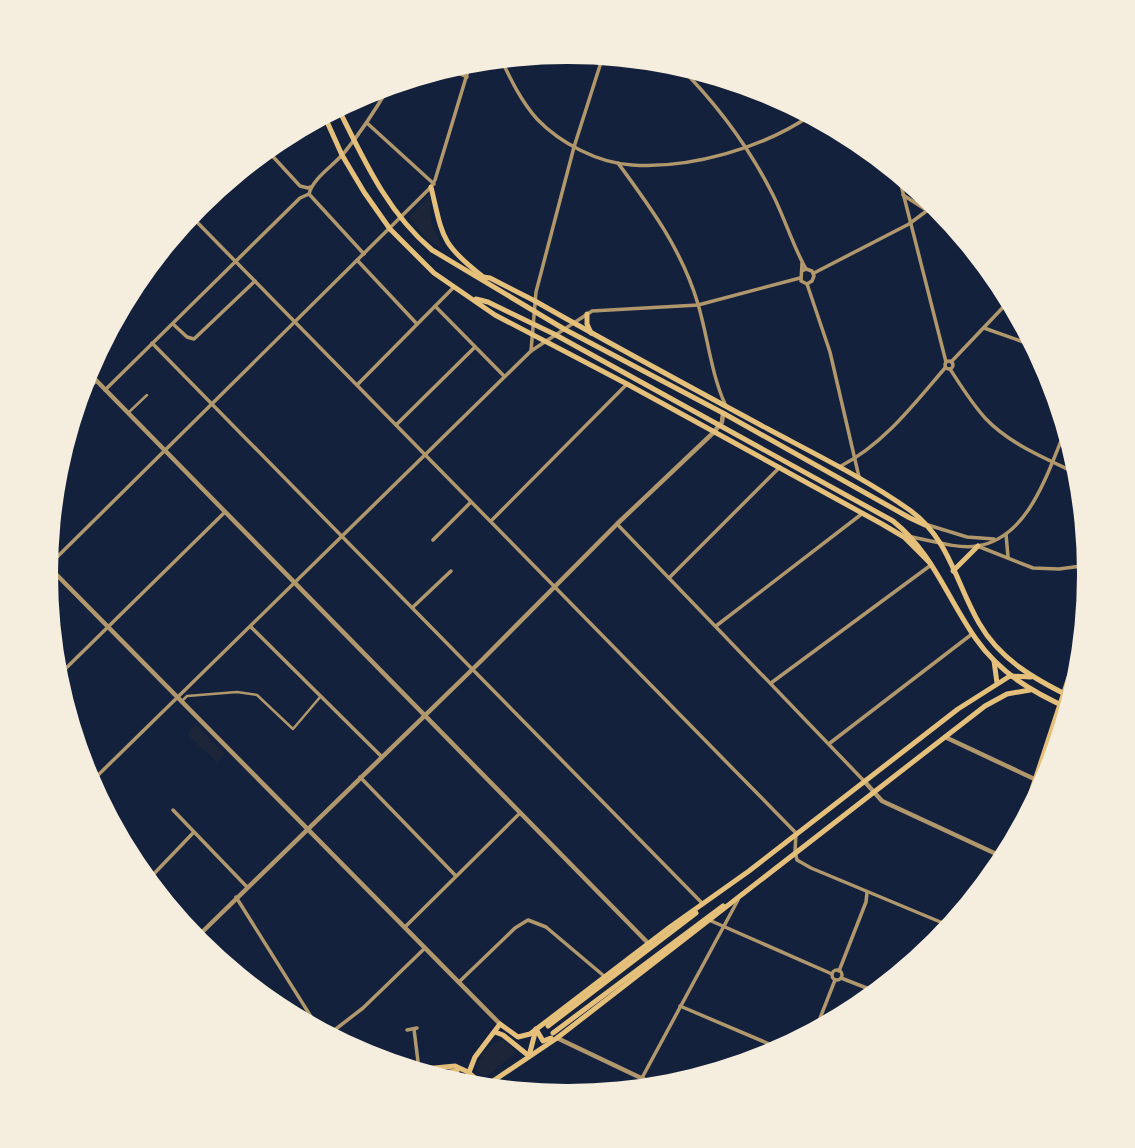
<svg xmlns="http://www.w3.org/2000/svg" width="1135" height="1148" font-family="'Exo 2',sans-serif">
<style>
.green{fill:#1d2539}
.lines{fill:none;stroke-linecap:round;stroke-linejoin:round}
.service{stroke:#b1986c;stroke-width:2}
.pedestrian{stroke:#b1986c;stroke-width:2.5}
.minor{stroke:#b1986c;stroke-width:3.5}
.tertiary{stroke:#b1986c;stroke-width:4.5}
.secondary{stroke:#e5c07b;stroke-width:4.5}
.primary{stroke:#e5c07b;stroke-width:5}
</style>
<rect width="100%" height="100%" fill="#14213d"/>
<g class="green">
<path d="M430,195c-1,23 2,34 14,55l-16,-11 -19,-22z"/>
<polygon points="195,724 225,754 217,762 187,734"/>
<path d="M499,1041h6l11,12 -29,23 -5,-1 -5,-6c1,-13 10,-23 22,-28z"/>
</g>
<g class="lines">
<polyline class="service" points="567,1096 572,1087"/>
<g class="pedestrian">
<polyline points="128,413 147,395"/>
<polyline points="182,701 187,696 237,692 257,695 293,729 321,696"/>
</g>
<g class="minor">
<path d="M501,59c10,21 20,42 36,60 23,24 61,44 95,46 58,4 131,-17 179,-50"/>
<path d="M677,64c38,38 72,83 96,131 12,24 20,51 33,74"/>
<polyline points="446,68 467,77"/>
<polyline points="367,123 434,184"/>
<polyline points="266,149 300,186 308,188 310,187"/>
<path d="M618,163c33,45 64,87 80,141 10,34 13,69 27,100"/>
<polyline points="898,173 946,362"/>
<polyline points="309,194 364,254"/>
<polyline points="903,195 928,211 949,220"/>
<polyline points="190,215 796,833 795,852 797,860 811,868 950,926"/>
<polyline points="194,218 260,154"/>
<polyline points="357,260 417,324"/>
<polyline points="802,271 806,269 812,271 814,276 812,281 807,284 801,281 802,263"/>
<polyline points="814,273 909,224 936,204"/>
<polyline points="807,284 830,352 859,477"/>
<polyline points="435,306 504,376"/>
<polyline points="173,324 187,337 194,339 255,281"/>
<polyline points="984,328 1035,346"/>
<polyline points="152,343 702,903"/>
<polyline points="531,351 536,292 574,147 603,56"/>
<circle cx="949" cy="365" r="4"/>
<polyline points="951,362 1010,300"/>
<path d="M950,369c11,17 22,35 36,50 25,26 61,40 94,56"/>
<polyline points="357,385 454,287"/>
<path d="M105,390l195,-192 9,-4c4,-16 24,-28 35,-41 18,-22 32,-44 46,-68"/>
<polyline points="77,400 96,381"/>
<polyline points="396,425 475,347"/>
<path d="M841,466c43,-22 73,-62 104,-98"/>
<polyline points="491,521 627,384"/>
<polyline points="617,524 865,782"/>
<polyline points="928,525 967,537 994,539"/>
<polyline points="1006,534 1008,557"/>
<path d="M912,537c20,4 46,12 65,9 53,-8 71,-76 89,-117"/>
<polyline points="433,540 471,502"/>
<polyline points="980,547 1033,568 1059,569 1089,565"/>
<polyline points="46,568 431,187 435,180 471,61"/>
<polyline points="669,578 780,467"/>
<polyline points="413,607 451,571"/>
<polyline points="716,626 863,513"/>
<polyline points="251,627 381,756"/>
<polyline points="56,678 225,512"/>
<polyline points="771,683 931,565"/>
<polyline points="830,743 972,634"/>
<polyline points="360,777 456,876"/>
<polyline points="90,783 531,351 592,311 698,305 800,278"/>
<polyline points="173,810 247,887"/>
<polyline points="107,815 118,826"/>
<polyline points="147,881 194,832"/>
<polyline points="236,897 320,1031"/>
<polyline points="709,920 832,974"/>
<polyline points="405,927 520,813"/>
<circle cx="837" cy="975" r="5"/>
<polyline points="839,971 866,902 867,892"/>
<polyline points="841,978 877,992"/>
<polyline points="459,982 515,928 528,920 546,927 604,976"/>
<polyline points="680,1006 781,1049"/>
<polyline points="414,1029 419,1070"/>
<polyline points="407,1030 417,1028"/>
<polyline points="815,1031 835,980"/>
<polyline points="328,1035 363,1008 425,948"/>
<polyline points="636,1089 738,900"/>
</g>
<g class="tertiary">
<polyline points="87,371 648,943"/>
<polyline points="46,564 500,1024"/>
<polyline points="945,737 1045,784"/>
<polyline points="865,782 882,801 1005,858"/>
<polyline points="195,939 482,660 617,524 713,433 722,422 723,413"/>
<polyline points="557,1038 660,1087"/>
</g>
<g class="secondary">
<polyline points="1016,837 1084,631"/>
<polyline points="468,1072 488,1088"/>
</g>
<g class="primary">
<path d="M338,108c26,52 49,104 94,142l132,79 159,84 187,105 15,7"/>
<polyline points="324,115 342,155 364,192 390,229 434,273 495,315 627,384 882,524 904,537 930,563"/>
<path d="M431,187c12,50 9,56 51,89"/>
<path d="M476,276l14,2 45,23c77,44 155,86 233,128 47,25 100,51 143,82 38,28 45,72 68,112 21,37 57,57 94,75"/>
<path d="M476,299l12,3 66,32 339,187c40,32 54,77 83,118 24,34 56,53 94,70"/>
<polyline points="587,314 587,324 591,333"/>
<polyline points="953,571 978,546"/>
<polyline points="994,661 997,683"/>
<polyline points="548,1026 696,913"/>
<polyline points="536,1029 543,1041 551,1038"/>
<polyline points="495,1032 503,1035 529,1056"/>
<polyline points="553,1033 723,906"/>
<polyline points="529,1056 536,1029"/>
<polyline points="414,1070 455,1066 468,1072"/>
<polyline points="429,1075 457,1071"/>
<polyline points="445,1080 459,1078"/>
<polyline points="481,1082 492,1082"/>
<polyline points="462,1085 466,1080 475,1057 500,1024 518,1037 530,1034 670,927 749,871 958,709 1010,676 1031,677"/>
<polyline points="490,1088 492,1082 496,1079 557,1038 985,706 1007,694 1030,690"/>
</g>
</g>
<path d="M0 0H1135V1148H0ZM567 64H568A509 509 0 0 1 1077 573V575A509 509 0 0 1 568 1084H567A509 509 0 0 1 58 575V573A509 509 0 0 1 567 64Z" fill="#f5edde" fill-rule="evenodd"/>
</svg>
